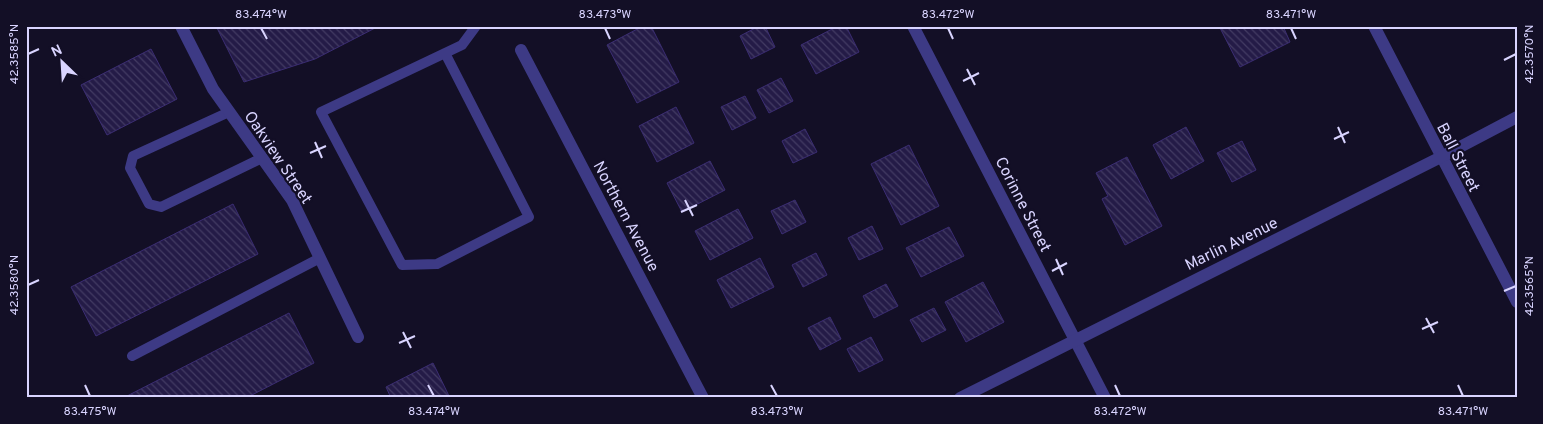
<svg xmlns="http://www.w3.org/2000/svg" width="1543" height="424" font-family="Overpass,sans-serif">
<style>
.building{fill:url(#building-back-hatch);stroke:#3b2d73}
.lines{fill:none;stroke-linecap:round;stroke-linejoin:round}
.service{stroke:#3d3a85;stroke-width:10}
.minor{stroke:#3d3a85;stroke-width:12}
.ticks{fill:none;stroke:#d9d4ff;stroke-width:2}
.labels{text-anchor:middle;stroke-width:4.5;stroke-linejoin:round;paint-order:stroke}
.street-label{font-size:16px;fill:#d9d4ff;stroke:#130f26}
.neatline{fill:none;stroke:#d9d4ff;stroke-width:2}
.ticks-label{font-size:12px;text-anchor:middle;fill:#d9d4ff}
</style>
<defs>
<pattern id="building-back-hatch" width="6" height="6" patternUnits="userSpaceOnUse" patternTransform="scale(1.25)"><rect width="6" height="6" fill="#241b47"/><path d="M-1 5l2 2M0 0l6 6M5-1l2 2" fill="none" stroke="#433b63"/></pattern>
</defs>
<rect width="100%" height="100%" fill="#130f26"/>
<g class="building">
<polygon points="216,26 379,26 315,59 244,82"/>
<polygon points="643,26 651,26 679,82 637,103 607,45"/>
<polygon points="759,26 765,26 775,47 751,59 740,36"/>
<polygon points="838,26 846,26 859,52 816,74 801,45"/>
<polygon points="1219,26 1283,26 1290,42 1240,67"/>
<polygon points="151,49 177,99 107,135 81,85"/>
<polygon points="781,78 793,101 769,113 757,90"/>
<polygon points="745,96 756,118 732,130 721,107"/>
<polygon points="676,107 694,143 657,162 639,126"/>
<polygon points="1186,127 1204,161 1171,179 1153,145"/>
<polygon points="805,129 817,152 793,163 782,141"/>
<polygon points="1242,141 1256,170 1232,182 1217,153"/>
<polygon points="909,145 939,206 901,225 871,164"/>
<polygon points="1127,157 1162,226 1125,245 1102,199 1108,196 1096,173"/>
<polygon points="710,161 725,190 682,212 667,183"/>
<polygon points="795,200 806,222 782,234 771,211"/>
<polygon points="233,204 258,254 96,336 71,287"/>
<polygon points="738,209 753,238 710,260 695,231"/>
<polygon points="872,226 883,249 859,260 848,238"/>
<polygon points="949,227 964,256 921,277 906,248"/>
<polygon points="816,253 827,275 803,287 792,265"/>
<polygon points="760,258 774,287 731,308 717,280"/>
<polygon points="983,282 1004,322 966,342 945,302"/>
<polygon points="886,284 898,306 874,318 863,296"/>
<polygon points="934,308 946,330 922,342 910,320"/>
<polygon points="289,313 314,363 246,398 128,398 127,396"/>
<polygon points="830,317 841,339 820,350 808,328"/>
<polygon points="871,337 883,360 859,372 847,349"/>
<polygon points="433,363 450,398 391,398 386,387"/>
</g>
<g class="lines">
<g class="service">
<polyline points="445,53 529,217 437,264 402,265 321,112 462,45 476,26"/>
<polyline points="229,112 133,156 130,168 149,204 161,207 262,158"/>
<polyline points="132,356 320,258"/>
</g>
<g class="minor">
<polyline points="181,26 213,89 292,200 358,337"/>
<polyline points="913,26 1105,398"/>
<polyline points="1374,26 1517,302"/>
<polyline points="521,50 703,398"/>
<polyline points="960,398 1441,157 1517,117"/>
</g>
</g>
<path class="ticks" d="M261,28l6,11M605,28l5,11M948,28l5,11M1291,28l5,11M28,54l11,-5M1504,60l12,-6M967,69l8,16M963,81l16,-8M1338,127l7,16M1334,139l15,-7M315,142l7,16M310,153l16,-7M685,200l8,16M681,212l16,-7M1056,259l7,16M1052,271l15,-8M28,285l11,-5M1504,291l12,-5M1426,318l8,15M1422,329l16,-7M403,332l8,16M399,343l16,-7M85,385l5,11M428,385l6,11M771,385l6,11M1115,385l5,11M1458,385l5,11"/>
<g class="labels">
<g class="street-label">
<text transform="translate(279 157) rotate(56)" y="6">Oakview Street</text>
<text transform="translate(1459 157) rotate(63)" y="6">Ball Street</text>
<text transform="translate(1024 204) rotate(63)" y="6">Corinne Street</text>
<text transform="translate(627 216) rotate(62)" y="6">Northern Avenue</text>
<text transform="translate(1231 243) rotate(-26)" y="6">Marlin Avenue</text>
</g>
</g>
<rect width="1543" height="424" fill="none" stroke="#130f26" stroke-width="55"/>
<g transform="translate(62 62) rotate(335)" stroke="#130f26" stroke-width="4" paint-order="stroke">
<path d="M0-4L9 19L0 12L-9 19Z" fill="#d9d4ff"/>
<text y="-8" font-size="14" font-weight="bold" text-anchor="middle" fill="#d9d4ff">N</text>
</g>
<rect x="28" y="28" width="1488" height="368" class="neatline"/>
<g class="ticks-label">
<text x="261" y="18">83.474°W</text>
<text x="605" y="18">83.473°W</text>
<text x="948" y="18">83.472°W</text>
<text x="1291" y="18">83.471°W</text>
<text transform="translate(14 54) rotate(-90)" y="4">42.3585°N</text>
<text transform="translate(1529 54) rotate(-90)" y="4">42.3570°N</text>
<text transform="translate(14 285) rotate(-90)" y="4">42.3580°N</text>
<text transform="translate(1529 286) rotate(-90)" y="4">42.3565°N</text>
<text x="90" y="415">83.475°W</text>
<text x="434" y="415">83.474°W</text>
<text x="777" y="415">83.473°W</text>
<text x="1120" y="415">83.472°W</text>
<text x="1463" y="415">83.471°W</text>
</g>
</svg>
